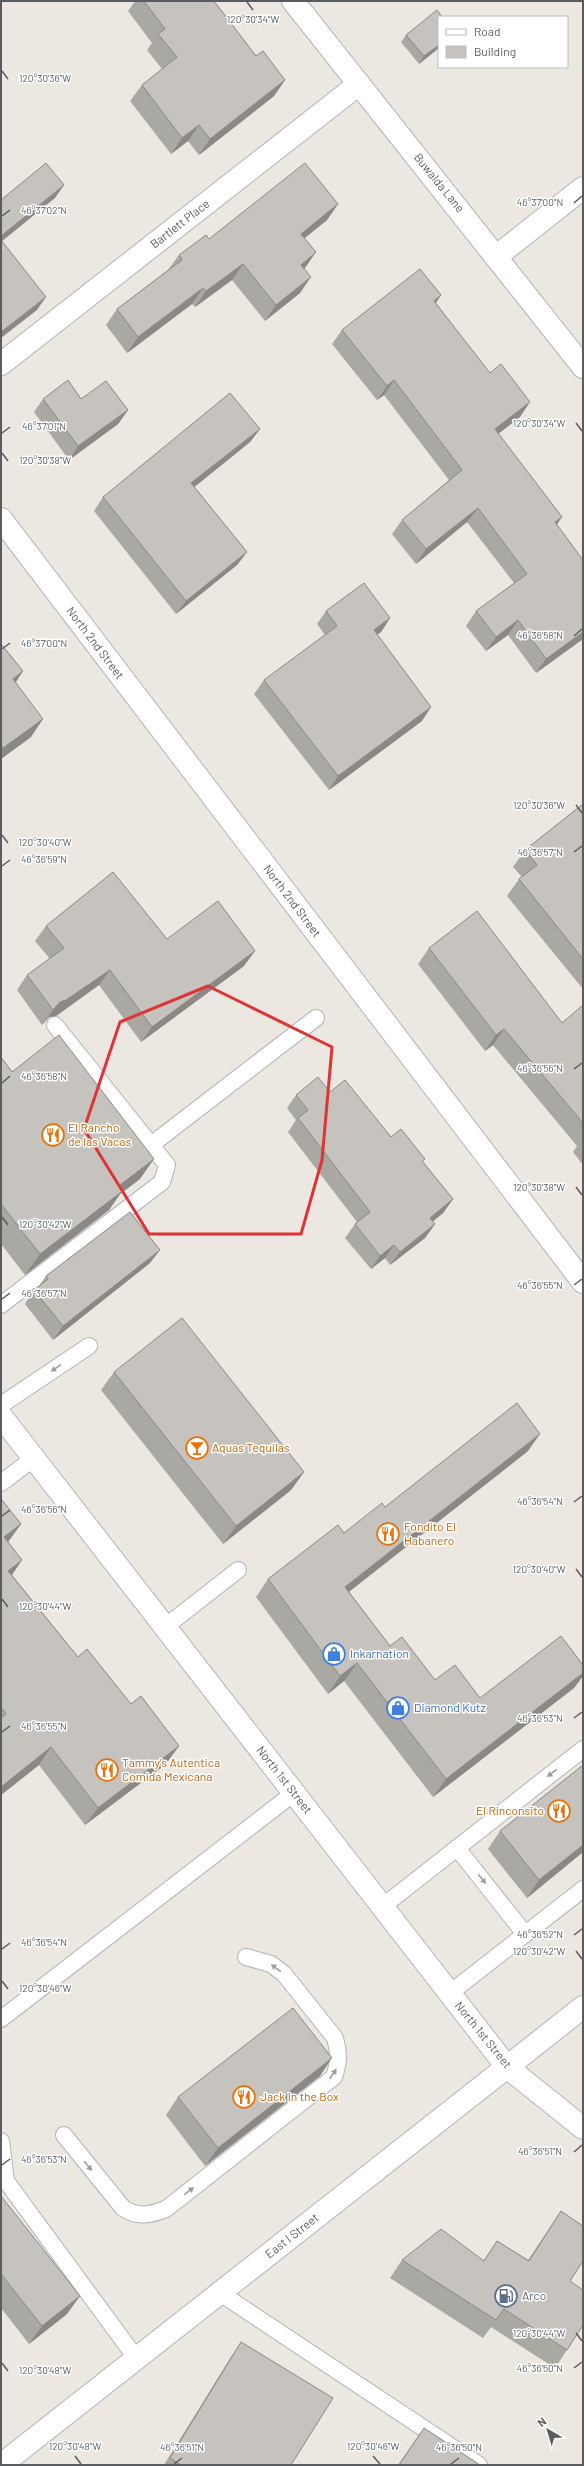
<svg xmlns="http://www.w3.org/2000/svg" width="584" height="2466" font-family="Barlow,sans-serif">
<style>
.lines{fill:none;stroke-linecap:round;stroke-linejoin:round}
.service-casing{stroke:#b1b4b8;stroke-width:18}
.minor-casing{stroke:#b1b4b8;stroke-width:24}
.tertiary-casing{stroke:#b1b4b8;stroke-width:24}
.secondary-casing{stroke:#b2b6bb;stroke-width:24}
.service{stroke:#fff;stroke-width:16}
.minor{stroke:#fff;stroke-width:22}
.tertiary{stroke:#fff;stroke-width:22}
.secondary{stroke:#fff;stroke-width:22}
.wall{fill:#aaa8a3}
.shaded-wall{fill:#8b8885}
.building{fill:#c6c3be;stroke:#8b8885}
.oneway{fill:#9b9ea0}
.marked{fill:none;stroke:#df3338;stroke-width:3;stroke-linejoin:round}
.ticks{fill:none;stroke:#595d61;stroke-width:1.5}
.labels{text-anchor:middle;stroke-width:3;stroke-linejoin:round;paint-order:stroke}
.street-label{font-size:12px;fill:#595d61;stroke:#fff}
.food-label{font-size:12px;fill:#c56008;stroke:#fff;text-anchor:start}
.shop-label{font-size:12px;fill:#366cbe;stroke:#fff;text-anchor:start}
.service-label{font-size:12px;fill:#4e5e75;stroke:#fff;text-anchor:start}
.ticks-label{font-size:10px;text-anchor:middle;fill:#595d61;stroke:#fff;stroke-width:3;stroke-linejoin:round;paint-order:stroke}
</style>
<rect width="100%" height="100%" fill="#ece8e1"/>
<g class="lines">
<g class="service-casing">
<g id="service">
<polyline points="151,1145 316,1018"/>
<polyline points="1,1305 162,1182 167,1165 55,1025"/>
<polyline points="1,1405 89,1346"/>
<polyline points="1,1483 34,1458"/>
<polyline points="165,1627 238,1570"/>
<polyline points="457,1848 525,1934"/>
<polyline points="382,1907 583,1749"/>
<polyline points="450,1993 583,1889"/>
<polyline points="1,2019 294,1793"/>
<path d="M64,2135l59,73c15,10 27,7 43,1l168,-132c5,-14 5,-24 1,-39l-51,-64 -13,-10 -25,-7"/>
<polyline points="1,2141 6,2181 136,2358"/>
<polyline points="220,2293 479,2465"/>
</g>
</g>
<g class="minor-casing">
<g id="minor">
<polyline points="293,1 583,367"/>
<polyline points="497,256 583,188"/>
<polyline points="1,364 359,84"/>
<polyline points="1,519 583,1282"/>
<polyline points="507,2067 583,2007"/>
</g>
</g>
<g class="tertiary-casing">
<polyline id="tertiary" points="1,2465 507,2067"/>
</g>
<g class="secondary-casing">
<polyline id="secondary" points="1,1416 507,2067 583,2128"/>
</g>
<use href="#service" class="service"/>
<use href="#minor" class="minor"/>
<use href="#tertiary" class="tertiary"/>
<use href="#secondary" class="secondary"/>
</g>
<g class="wall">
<polygon points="135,1 214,1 256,56 285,80 274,96 199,155 188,141 171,154 130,101 142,85 162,69 147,50 152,43 128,11"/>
<polygon points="439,17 439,48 419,64 401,42 406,35"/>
<polygon points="338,204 327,220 304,238 304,269 300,293 265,321 232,280 195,307 192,304 127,353 106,325 117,309 168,270 179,255 209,239"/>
<polygon points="441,295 436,303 520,417 498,434 557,524 583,639 536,673 508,635 486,651 466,626 476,611 514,583 467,522 416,564 392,534 402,520 449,480 384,395 377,400 332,344 342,330"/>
<polygon points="43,399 128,410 118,424 69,460 34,412"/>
<polygon points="260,429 250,442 194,487 247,552 237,565 176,614 94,511 103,497"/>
<polygon points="326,611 390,618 381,632 377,634 422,721 329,790 254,694 264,680 325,635 317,624"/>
<polygon points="1,644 23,671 16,682 31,737 1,759"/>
<polygon points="583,804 583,989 507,896 519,879 522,877 513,867 525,850"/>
<polygon points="46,926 167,939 244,966 141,1042 99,985 56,1016 49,1017 42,1025 17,990 27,975 50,959 35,941"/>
<polygon points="429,948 562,1023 583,1005 583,1165 573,1152 577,1146 493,1045 485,1051 418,964"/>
<polygon points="1,1057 12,1072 140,1179 120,1194 109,1210 25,1275 1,1244"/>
<polygon points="330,1092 391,1137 423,1162 453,1199 443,1213 432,1222 435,1224 425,1238 390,1265 385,1258 371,1269 345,1238 355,1224 357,1222 288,1132 296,1120 287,1108 296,1095"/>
<polygon points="150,1263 53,1340 25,1304 34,1290 39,1286 46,1276"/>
<polygon points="114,1372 304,1472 291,1490 223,1544 101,1390"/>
<polygon points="528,1451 349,1592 390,1646 435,1680 480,1698 583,1665 583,1676 574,1688 433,1797 344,1681 328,1694 256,1597 268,1579 385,1507"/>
<polygon points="1,1501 21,1524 8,1542 12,1575 78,1657 166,1764 85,1825 39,1765 1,1795"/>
<polygon points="583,1765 583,1852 527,1898 488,1849 500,1831"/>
<polygon points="320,2076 205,2166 166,2115 178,2097"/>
<polygon points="1,2196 67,2314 29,2344 1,2308"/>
<polygon points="561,2211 570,2281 567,2350 555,2368 491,2327 483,2338 390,2278 402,2260 484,2260 497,2241 528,2260"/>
<polygon points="241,2342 291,2465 164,2465 229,2360"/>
<polygon points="424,2428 480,2465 398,2465"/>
</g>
<g class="shaded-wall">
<polygon points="439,45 439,48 419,64 424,56"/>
<polygon points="285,80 274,96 199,155 210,139"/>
<polygon points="199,125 188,141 171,154 182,138"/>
<polygon points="64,185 55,198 1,242 1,236"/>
<polygon points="338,204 327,220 290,250 301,234"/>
<polygon points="316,252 305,268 290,281 301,265"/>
<polygon points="243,264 232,280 195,307 206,291"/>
<polygon points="311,277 300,293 265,321 276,305"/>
<polygon points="203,288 192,304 127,353 138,337"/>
<polygon points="441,295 431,310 434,301"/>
<polygon points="46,297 37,310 1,338 1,332"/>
<polygon points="394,380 384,395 377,400 387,386"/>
<polygon points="530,402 520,417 485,444 495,429"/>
<polygon points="128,410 118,424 69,460 78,446"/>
<polygon points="260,429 250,442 182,497 191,483"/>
<polygon points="478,508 467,522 416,564 426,549"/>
<polygon points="562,517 552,532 555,522"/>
<polygon points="247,552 237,565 176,614 186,601"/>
<polygon points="390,618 381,632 365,644 374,630"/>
<polygon points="518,620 508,635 486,651 496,637"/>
<polygon points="583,632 583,639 536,673 546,659"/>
<polygon points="23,671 11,689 13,679"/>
<polygon points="431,707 422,721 329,790 338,776"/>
<polygon points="43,719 31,737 1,759 1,752 3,748"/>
<polygon points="255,951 244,966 141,1042 152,1027"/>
<polygon points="110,970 99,985 56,1016 49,1017 42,1025 53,1010 60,1002"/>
<polygon points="504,1029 493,1045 485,1051 496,1035"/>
<polygon points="154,1159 140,1179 120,1194 109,1210 25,1275 40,1254 120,1185"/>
<polygon points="453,1199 443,1213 420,1232 430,1218"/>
<polygon points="435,1224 425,1238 390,1265 400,1252"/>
<polygon points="394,1245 385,1258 371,1269 380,1256"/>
<polygon points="160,1250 150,1263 53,1340 63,1326"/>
<polygon points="540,1434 528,1451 332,1605 345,1587"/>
<polygon points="304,1472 291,1490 223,1544 236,1526"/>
<polygon points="21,1524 8,1542 1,1547 4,1537"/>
<polygon points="22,1560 10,1578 8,1571"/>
<polygon points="357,1663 344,1681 328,1694 340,1676"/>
<polygon points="583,1673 583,1676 574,1688 433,1797 446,1779"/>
<polygon points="179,1746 166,1764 85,1825 98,1808"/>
<polygon points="51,1747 39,1765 1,1795 1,1787"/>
<polygon points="583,1845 583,1852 527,1898 539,1880"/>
<polygon points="332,2058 320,2076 205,2166 218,2148"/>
<polygon points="80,2296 67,2314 29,2344 42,2326"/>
</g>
<g class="building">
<polygon points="144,1 214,1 256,56 263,51 285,80 210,139 199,125 182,138 142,85 177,57 158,34 165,29"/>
<polygon points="437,10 442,17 439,17 439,45 424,56 406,35"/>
<polygon points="46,163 64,185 1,236 1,200"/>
<polygon points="305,163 338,204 301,234 316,252 301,265 311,277 276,305 243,264 206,291 203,288 138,337 117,309 182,260 179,255 206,235 209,239"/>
<polygon points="1,240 46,297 1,332"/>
<polygon points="420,269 441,295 434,301 490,373 501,364 530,402 495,429 562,517 555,522 583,560 583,632 546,659 518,620 496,637 476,611 527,574 478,508 426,549 402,520 462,470 394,380 387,386 342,330"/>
<polygon points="68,380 81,399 106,381 128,410 78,446 43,399"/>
<polygon points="230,393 260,429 191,483 247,552 186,601 103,497"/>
<polygon points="364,583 390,618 374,630 431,707 338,776 264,680 337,626 326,611"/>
<polygon points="1,644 23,671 13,679 43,719 3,748 1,745"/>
<polygon points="583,804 583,959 519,879 537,865 525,850"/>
<polygon points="113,872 167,939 218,901 255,951 152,1027 110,970 66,1000 60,1002 53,1010 27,975 64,948 46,926"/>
<polygon points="477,911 562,1023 583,1005 583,1123 504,1029 496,1035 429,948"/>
<polygon points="59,1035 154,1159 120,1185 124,1190 40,1254 1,1204 1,1057 12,1072"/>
<polygon points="318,1077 330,1092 345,1080 391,1137 401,1129 425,1159 422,1161 453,1199 430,1218 435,1224 400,1252 394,1245 380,1256 355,1224 370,1212 298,1118 308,1110 296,1095"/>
<polygon points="130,1212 160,1250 63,1326 34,1290 48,1279 46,1276"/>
<polygon points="182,1318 304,1472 236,1526 114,1372"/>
<polygon points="517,1403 540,1434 345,1587 390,1646 402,1637 435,1680 455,1665 480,1698 561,1636 583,1665 583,1673 446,1779 357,1663 340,1676 268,1579 338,1525 344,1533 382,1503 385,1507"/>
<polygon points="2,1500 21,1524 4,1537 22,1560 8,1571 78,1657 87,1649 131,1704 141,1696 179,1746 98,1808 51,1747 1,1787 1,1718 6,1714 1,1707 1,1501"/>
<polygon points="583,1765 583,1845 539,1880 500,1831"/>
<polygon points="293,2008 332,2058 218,2148 178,2097"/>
<polygon points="1,2196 80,2296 42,2326 1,2274"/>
<polygon points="561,2211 583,2226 583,2261 570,2281 583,2290 583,2325 567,2350 504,2309 496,2320 402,2260 441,2229 484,2261 497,2241 529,2261"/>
<polygon points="241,2342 333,2398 291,2465 181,2465 170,2458"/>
<polygon points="424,2428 480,2465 399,2465"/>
</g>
<defs><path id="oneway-solid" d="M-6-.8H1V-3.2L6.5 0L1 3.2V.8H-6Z"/></defs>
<g class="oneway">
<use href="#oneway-solid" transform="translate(56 1368) rotate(146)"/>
<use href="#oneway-solid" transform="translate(552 1773) rotate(142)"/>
<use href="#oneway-solid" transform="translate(482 1879) rotate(52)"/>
<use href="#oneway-solid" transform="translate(276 1968) rotate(-144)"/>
<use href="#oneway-solid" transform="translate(333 2074) rotate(-56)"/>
<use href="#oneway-solid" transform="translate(88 2166) rotate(51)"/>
<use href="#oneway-solid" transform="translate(189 2191) rotate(-38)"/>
</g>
<path class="marked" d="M208,986l124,61 -10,113 -21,74h-152l-65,-105 36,-107z"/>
<path class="ticks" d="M247,2l6,8M2,71l6,8M574,203l8,-7M2,216l8,-6M576,423l6,8M2,433l8,-6M2,453l6,8M574,636l8,-7M2,649l8,-6M576,805l6,8M2,835l6,8M574,852l8,-6M2,866l8,-6M574,1069l8,-6M2,1083l8,-7M576,1187l6,8M2,1217l6,8M574,1285l8,-6M2,1299l8,-6M574,1502l8,-6M2,1516l8,-6M576,1569l6,8M2,1599l6,8M574,1718l8,-6M2,1732l8,-6M574,1935l8,-6M2,1949l8,-6M576,1951l6,8M2,1981l6,8M574,2152l8,-7M2,2165l8,-6M576,2333l6,8M2,2363l6,8M574,2368l8,-6M75,2456l6,8M373,2456l7,8M174,2464l8,-6M451,2464l8,-6"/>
<defs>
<g id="restaurant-ring" transform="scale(1.15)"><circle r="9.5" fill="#fff" stroke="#e8710a" stroke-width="1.5"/><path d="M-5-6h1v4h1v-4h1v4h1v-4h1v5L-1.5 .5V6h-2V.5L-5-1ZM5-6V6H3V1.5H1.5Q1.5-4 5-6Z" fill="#e8710a"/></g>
<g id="bar-ring" transform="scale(1.15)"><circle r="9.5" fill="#fff" stroke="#e8710a" stroke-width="1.5"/><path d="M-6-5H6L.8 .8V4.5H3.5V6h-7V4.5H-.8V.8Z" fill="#e8710a"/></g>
<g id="shop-ring" transform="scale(1.15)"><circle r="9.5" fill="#fff" stroke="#3f7fe0" stroke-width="1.5"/><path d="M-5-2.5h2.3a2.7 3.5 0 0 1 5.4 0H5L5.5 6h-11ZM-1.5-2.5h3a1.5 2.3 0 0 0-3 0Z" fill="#3f7fe0"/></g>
<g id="fuel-ring" transform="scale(1.15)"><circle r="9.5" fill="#fff" stroke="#5c6f8a" stroke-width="1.5"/><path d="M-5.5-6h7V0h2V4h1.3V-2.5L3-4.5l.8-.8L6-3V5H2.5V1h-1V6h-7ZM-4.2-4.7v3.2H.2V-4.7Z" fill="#5c6f8a"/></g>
</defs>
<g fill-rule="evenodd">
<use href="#restaurant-ring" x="53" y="1135"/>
<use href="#bar-ring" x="197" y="1448"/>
<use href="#restaurant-ring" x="388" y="1534"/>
<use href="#shop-ring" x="334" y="1654"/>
<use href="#shop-ring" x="398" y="1708"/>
<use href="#restaurant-ring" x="107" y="1770"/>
<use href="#restaurant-ring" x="559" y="1811"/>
<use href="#restaurant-ring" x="244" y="2097"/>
<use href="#fuel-ring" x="506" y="2296"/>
</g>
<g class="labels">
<g class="street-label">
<text transform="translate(439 183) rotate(51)" y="4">Buwalda Lane</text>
<text transform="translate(180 224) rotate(-38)" y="4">Bartlett Place</text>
<text transform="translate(95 643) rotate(53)" y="4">North 2nd Street</text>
<text transform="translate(292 901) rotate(53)" y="4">North 2nd Street</text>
<text transform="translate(284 1780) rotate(52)" y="4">North 1st Street</text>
<text transform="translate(483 2035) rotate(51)" y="4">North 1st Street</text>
<text transform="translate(292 2236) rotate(-38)" y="4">East I Street</text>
</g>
<g class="food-label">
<text x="68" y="1132">El Rancho<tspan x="68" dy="14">de las Vacas</tspan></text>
<text x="212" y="1452">Aquas Tequilas</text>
<text x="404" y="1531">Fondito El<tspan x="404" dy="14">Habanero</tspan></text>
<text x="122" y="1767">Tammy's Autentica<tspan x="122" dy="14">Comida Mexicana</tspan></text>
<text x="544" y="1815" text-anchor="end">El Rinconsito</text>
<text x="260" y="2101">Jack in the Box</text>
</g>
<g class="shop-label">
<text x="350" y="1658">Inkarnation</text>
<text x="414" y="1712">Diamond Kutz</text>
</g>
<g class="service-label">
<text x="522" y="2300">Arco</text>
</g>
</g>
<g class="ticks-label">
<text x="253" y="23">120°30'34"W</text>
<text x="45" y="82">120°30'36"W</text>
<text x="540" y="206">46°37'00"N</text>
<text x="44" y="214">46°37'02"N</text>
<text x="539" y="427">120°30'34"W</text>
<text x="44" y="430">46°37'01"N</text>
<text x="45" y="464">120°30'38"W</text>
<text x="540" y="639">46°36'58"N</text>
<text x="44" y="647">46°37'00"N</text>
<text x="539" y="809">120°30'36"W</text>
<text x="45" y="846">120°30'40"W</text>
<text x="540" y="856">46°36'57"N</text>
<text x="44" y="863">46°36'59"N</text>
<text x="540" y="1072">46°36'56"N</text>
<text x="44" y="1080">46°36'58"N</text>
<text x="539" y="1191">120°30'38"W</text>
<text x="45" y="1228">120°30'42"W</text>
<text x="540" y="1289">46°36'55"N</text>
<text x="44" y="1297">46°36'57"N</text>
<text x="540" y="1505">46°36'54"N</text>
<text x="44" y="1513">46°36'56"N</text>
<text x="539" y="1573">120°30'40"W</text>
<text x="45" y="1610">120°30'44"W</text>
<text x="540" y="1722">46°36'53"N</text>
<text x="44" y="1730">46°36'55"N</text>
<text x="540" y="1938">46°36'52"N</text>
<text x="44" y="1946">46°36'54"N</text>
<text x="539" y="1955">120°30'42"W</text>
<text x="45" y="1992">120°30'46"W</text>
<text x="540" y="2155">46°36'51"N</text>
<text x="44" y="2163">46°36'53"N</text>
<text x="539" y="2337">120°30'44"W</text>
<text x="540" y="2372">46°36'50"N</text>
<text x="45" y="2374">120°30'48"W</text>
<text x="75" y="2450">120°30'48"W</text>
<text x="373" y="2450">120°30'46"W</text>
<text x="182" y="2451">46°36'51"N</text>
<text x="459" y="2451">46°36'50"N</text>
</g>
<rect width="584" height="2466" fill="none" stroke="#595d61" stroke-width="4"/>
<rect x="438" y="16" width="130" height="52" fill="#ffffff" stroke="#bdbec0"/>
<rect x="446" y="29" width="20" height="6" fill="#ffffff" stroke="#bdbec0"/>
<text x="474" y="36" font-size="12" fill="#595d61">Road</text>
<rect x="446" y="46" width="20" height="12" fill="#c6c3be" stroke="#bdbec0"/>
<text x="474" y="56" font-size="12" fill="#595d61">Building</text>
<g transform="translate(548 2430) rotate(322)" stroke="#ffffff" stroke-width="3" paint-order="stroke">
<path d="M0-3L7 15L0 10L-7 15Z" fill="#595d61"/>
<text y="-6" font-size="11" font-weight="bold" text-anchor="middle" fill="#595d61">N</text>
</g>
</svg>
